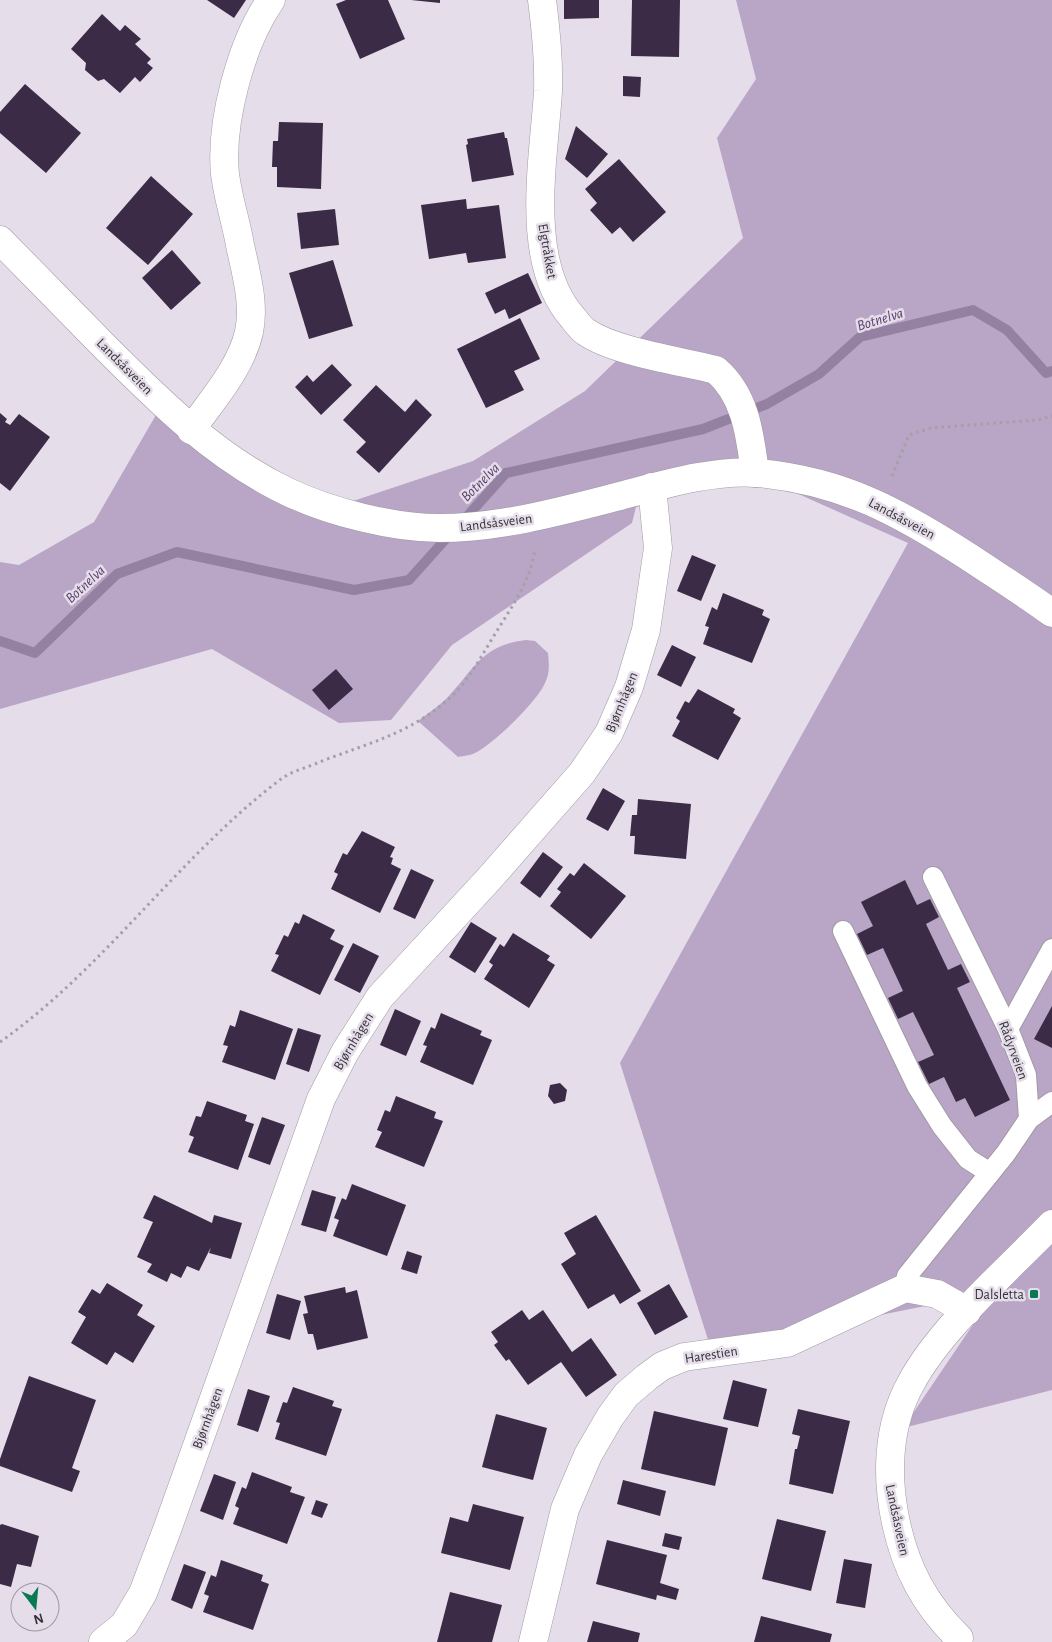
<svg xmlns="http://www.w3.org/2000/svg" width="1052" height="1642" font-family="'Alegreya Sans',sans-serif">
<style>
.green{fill:#b9a5c5}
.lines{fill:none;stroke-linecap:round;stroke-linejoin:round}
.stream{stroke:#9480a0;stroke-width:10}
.building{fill:#3c2b46}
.service-casing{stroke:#a19aa5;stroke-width:22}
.minor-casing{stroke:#a19aa5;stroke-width:29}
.tertiary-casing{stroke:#a19aa5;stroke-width:29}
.path{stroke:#a49fa8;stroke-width:3;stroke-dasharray:2.5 4;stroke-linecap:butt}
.service{stroke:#fff;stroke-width:20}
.minor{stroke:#fff;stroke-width:28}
.tertiary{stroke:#fff;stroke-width:28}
.poi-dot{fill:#0a7953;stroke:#e5deea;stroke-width:2}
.labels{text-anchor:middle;stroke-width:5;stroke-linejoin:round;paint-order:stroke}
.street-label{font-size:14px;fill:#353237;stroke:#e5deea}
.poi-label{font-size:14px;fill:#353237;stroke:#e5deea;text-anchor:end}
.water-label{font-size:15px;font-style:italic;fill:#5a3d6b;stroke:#e5deea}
</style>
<rect width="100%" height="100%" fill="#e5deea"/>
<g class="green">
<polygon points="736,0 1052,0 1052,1390 903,1428 995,1292 711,1349 620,1063 908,543 756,475 636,507 632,523 452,645 391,720 339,723 212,649 0,709 0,562 19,565 94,522 160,408 256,485 347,503 473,461 585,391 743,238 717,138 756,79"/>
<path d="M526,640l9,1 13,12c1,10 2,21 -3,30 -9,20 -49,58 -68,69 -5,3 -13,4 -19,5l-40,-36c10,-8 21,-15 30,-24 27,-29 34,-52 78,-57z"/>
</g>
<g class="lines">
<g class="stream">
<polyline points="462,522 506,473 703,429 767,404 819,374 860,337 973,310 1007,330 1046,373 1052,371"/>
<polyline points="0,641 35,653 117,574 177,552 354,590 409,580 452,532"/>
</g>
</g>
<g class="building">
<polygon points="207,0 246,0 234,18"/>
<polygon points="346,0 388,0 405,39 360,59 336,4"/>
<polygon points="411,0 440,0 440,3"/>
<polygon points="564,0 599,0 599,18 564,19"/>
<polygon points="632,0 680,0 679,57 631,56"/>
<polygon points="102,14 120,31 125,25 141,39 135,44 151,59 147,63 153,68 140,82 135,77 120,93 104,79 98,81 85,70 86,63 71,49"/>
<polygon points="623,76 641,77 640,97 623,96"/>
<polygon points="25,84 81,133 46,173 0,133 0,112"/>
<polygon points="279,122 323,123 321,189 277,187 277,167 272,167 273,141 278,141"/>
<polygon points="576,126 608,154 587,178 565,159"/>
<polygon points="504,132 505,138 507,138 514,175 472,182 466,145 468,144 467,139"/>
<polygon points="619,159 666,212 633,242 620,227 612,234 590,210 597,203 585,189"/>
<polygon points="151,176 193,214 148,265 106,228"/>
<polygon points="466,199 467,209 499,205 506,258 468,263 466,253 429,259 421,205"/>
<polygon points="335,209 339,245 301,249 297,213"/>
<polygon points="172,250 201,283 171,310 142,278"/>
<polygon points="333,260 353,326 309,339 289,273"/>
<polygon points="528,273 542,303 509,319 505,309 495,314 485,293"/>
<polygon points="520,318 540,359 514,371 524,390 486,408 457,349"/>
<polygon points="332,364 352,385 321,415 295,387 307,375 313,382"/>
<polygon points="376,385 405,412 416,399 432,415 379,473 356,452 366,442 343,420"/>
<polygon points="0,413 7,419 5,422 10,425 19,414 50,437 10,491 0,483"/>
<polygon points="692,555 716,565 701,601 677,591"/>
<polygon points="723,593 764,610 762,615 770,619 752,663 703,644 709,627 705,626 712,607 717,610"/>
<polygon points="672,645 696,657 681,687 657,675"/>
<polygon points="336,669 353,689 329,710 312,690"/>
<polygon points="698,689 735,709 733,713 741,718 718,760 672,736 680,721 676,718 685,701 689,703"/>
<polygon points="603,788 625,801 608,831 586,819"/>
<polygon points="638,799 691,804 686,859 634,854 635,836 630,836 632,815 637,815"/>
<polygon points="362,831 395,847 390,857 393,858 391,864 401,869 380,913 331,889 338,874 334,872 343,853 347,855"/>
<polygon points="543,852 563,867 540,898 520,883"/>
<polygon points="584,863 626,896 591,939 550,906 561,892 557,889 570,873 574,876"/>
<polygon points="411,869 434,880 415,919 393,909"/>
<polygon points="905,880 917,905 930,899 939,917 926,924 948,970 961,964 970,982 957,988 1010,1100 975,1117 965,1098 956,1102 944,1077 929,1084 918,1062 934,1055 913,1012 898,1019 888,998 903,991 883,948 867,955 857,934 873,926 861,902"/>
<polygon points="303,914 335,930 330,939 344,946 320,995 271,971 279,955 275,954 284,935 288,937 295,922 299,924"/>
<polygon points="471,922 497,938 475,973 449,957"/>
<polygon points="513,933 550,956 547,960 555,965 529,1008 484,979 493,965 489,962 500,944 504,947"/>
<polygon points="353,943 379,956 360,993 334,980"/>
<polygon points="1052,1006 1052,1048 1034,1039"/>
<polygon points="395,1009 421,1021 406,1056 380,1045"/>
<polygon points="240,1010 293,1029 275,1080 222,1062 228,1046 223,1045 230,1025 235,1027"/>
<polygon points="441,1013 482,1031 480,1035 492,1040 473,1085 420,1062 427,1046 423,1045 431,1027 435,1029"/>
<polygon points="298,1028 321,1035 309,1072 286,1064"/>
<polygon points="560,1083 567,1090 565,1101 554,1104 548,1096 550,1085"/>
<polygon points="396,1096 436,1112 434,1118 443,1121 424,1167 375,1147 382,1132 377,1130 385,1110 390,1112"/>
<polygon points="207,1101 247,1115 245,1121 254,1124 238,1170 188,1152 194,1137 189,1135 196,1116 201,1117"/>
<polygon points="262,1117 285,1125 270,1165 248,1157"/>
<polygon points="352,1184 406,1205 387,1256 333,1236 339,1220 334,1218 342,1198 346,1200"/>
<polygon points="312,1190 336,1197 326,1232 301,1225"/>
<polygon points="154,1195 212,1223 214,1215 242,1223 231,1259 209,1253 211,1247 199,1271 187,1266 181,1278 171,1273 167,1282 147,1272 152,1264 137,1257 153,1222 143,1218"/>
<polygon points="596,1215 641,1291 620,1304 614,1294 588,1309 561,1264 576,1254 564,1233"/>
<polygon points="407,1251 422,1256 417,1274 401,1269"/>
<polygon points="107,1283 143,1305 137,1315 155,1326 133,1363 115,1352 107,1365 71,1343 86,1317 78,1312 92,1289 100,1294"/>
<polygon points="669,1284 688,1317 655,1335 637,1303"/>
<polygon points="345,1287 346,1293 357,1290 368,1338 317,1350 313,1334 308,1334 303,1314 308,1313 304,1296"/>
<polygon points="277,1294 301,1301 290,1340 266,1333"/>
<polygon points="522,1310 529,1320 543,1310 572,1352 591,1338 617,1375 586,1397 561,1362 528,1385 509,1359 506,1361 494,1345 498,1342 491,1332"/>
<polygon points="29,1376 96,1400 72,1468 80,1471 72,1492 0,1466 0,1459"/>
<polygon points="733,1380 767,1389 758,1427 723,1419"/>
<polygon points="293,1387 334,1401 332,1406 342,1409 326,1456 275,1439 280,1423 276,1422 283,1402 287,1403"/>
<polygon points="248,1389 270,1396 258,1432 237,1425"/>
<polygon points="798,1409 850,1421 833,1494 789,1484 795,1449 797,1449 800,1436 792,1434"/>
<polygon points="654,1411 728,1428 715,1486 641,1469"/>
<polygon points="496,1414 547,1428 533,1480 482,1467"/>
<polygon points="252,1472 292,1487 290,1492 305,1497 287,1544 233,1524 239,1508 235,1506 242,1487 246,1489"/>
<polygon points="214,1474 236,1482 223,1520 200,1511"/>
<polygon points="623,1480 666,1491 660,1516 617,1504"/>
<polygon points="316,1500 328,1504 322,1518 311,1514"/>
<polygon points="473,1504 524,1517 510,1570 441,1553 450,1517 468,1522"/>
<polygon points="777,1519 826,1531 811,1591 762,1579"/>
<polygon points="2,1524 39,1536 31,1567 17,1564 11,1587 0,1584 0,1525"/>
<polygon points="665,1533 682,1537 679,1550 662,1546"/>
<polygon points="607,1540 667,1555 660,1583 679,1589 676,1600 657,1595 656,1600 596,1584"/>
<polygon points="844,1559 872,1564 865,1608 836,1603"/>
<polygon points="221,1560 263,1575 261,1581 269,1584 253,1630 203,1612 209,1596 204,1594 211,1575 216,1577"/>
<polygon points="184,1564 206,1572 192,1609 171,1600"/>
<polygon points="450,1592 502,1605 492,1642 437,1642"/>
<polygon points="761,1616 832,1634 830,1642 754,1642"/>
<polygon points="593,1621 640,1633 638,1642 587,1642"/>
</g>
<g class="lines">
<g class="service-casing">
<g id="service">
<polyline points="843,931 917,1086 942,1126 968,1159 990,1173"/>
<polyline points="1008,1029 1052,949"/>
<polyline points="1029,1119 1052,1102"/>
<polyline points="905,1288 907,1276 1006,1153 1029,1119 1026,1075 1008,1029 933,877"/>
</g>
</g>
<g class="minor-casing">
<g id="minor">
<path d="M542,0c4,30 7,60 6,91 -4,68 -25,171 25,227 4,5 8,11 13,14 29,20 95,29 130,38 30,26 34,65 39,103"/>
<path d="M191,430c21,-30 50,-62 58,-98 6,-28 -3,-59 -9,-87 -4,-23 -12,-47 -15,-71 -5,-52 16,-131 46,-174"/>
<polyline points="103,1642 124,1625 143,1593 168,1527 321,1099 345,1052 380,997 488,880 582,773 609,733 629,687 646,630 658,548 652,487"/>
<polyline points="533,1642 565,1509 588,1455 610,1417 626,1395 647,1377 662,1366 684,1357 787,1343 905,1288 937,1294 967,1311"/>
</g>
</g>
<g class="tertiary-casing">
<g id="tertiary">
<path d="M0,240c35,36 70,71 105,107 55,55 111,111 183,145 42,20 105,36 151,36 60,0 119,-16 177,-31 43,-11 97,-28 142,-24 86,8 143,40 214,86 27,18 54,35 80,54"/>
<path d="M959,1638c-34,-33 -53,-69 -63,-115 -10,-46 -9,-97 15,-140 30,-56 96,-112 141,-159"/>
</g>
</g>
<g class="path">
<polyline points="892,476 909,435 931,428 1037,420 1052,416"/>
<path d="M0,1042c106,-75 178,-185 281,-263 11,-8 28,-12 41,-18 50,-19 93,-29 133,-68 17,-18 27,-38 40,-59 16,-26 36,-54 40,-85"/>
</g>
<use href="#service" class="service"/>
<use href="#minor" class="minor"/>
<use href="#tertiary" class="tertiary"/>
</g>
<rect class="poi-dot" x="1029" y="1289" width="10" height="10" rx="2.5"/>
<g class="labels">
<g class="street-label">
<text transform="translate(548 251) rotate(80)" y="5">Elgtråkket</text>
<text transform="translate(125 366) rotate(45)" y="5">Landsåsveien</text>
<text transform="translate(902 518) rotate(28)" y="5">Landsåsveien</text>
<text transform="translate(496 522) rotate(-7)" y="5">Landsåsveien</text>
<text transform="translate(621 702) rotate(-68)" y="5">Bjørnhågen</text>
<text transform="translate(353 1041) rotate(-59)" y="5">Bjørnhågen</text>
<text transform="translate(1014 1050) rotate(70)" y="5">Rådyrveien</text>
<text transform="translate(711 1354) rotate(-9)" y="5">Harestien</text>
<text transform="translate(207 1418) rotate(-70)" y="5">Bjørnhågen</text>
<text transform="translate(898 1520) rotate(78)" y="5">Landsåsveien</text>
</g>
<g class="poi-label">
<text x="1024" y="1299">Dalsletta</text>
</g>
<g class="water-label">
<text transform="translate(880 319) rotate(-17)" y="5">Botnelva</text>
<text transform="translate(480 482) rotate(-45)" y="5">Botnelva</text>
<text transform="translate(85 584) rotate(-43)" y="5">Botnelva</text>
</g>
</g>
<g transform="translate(35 1607) rotate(164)"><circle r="24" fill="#e5deea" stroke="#9f99a2"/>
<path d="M0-4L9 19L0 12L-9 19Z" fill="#0a7953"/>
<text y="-8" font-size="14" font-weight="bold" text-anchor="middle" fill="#353237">N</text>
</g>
</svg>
